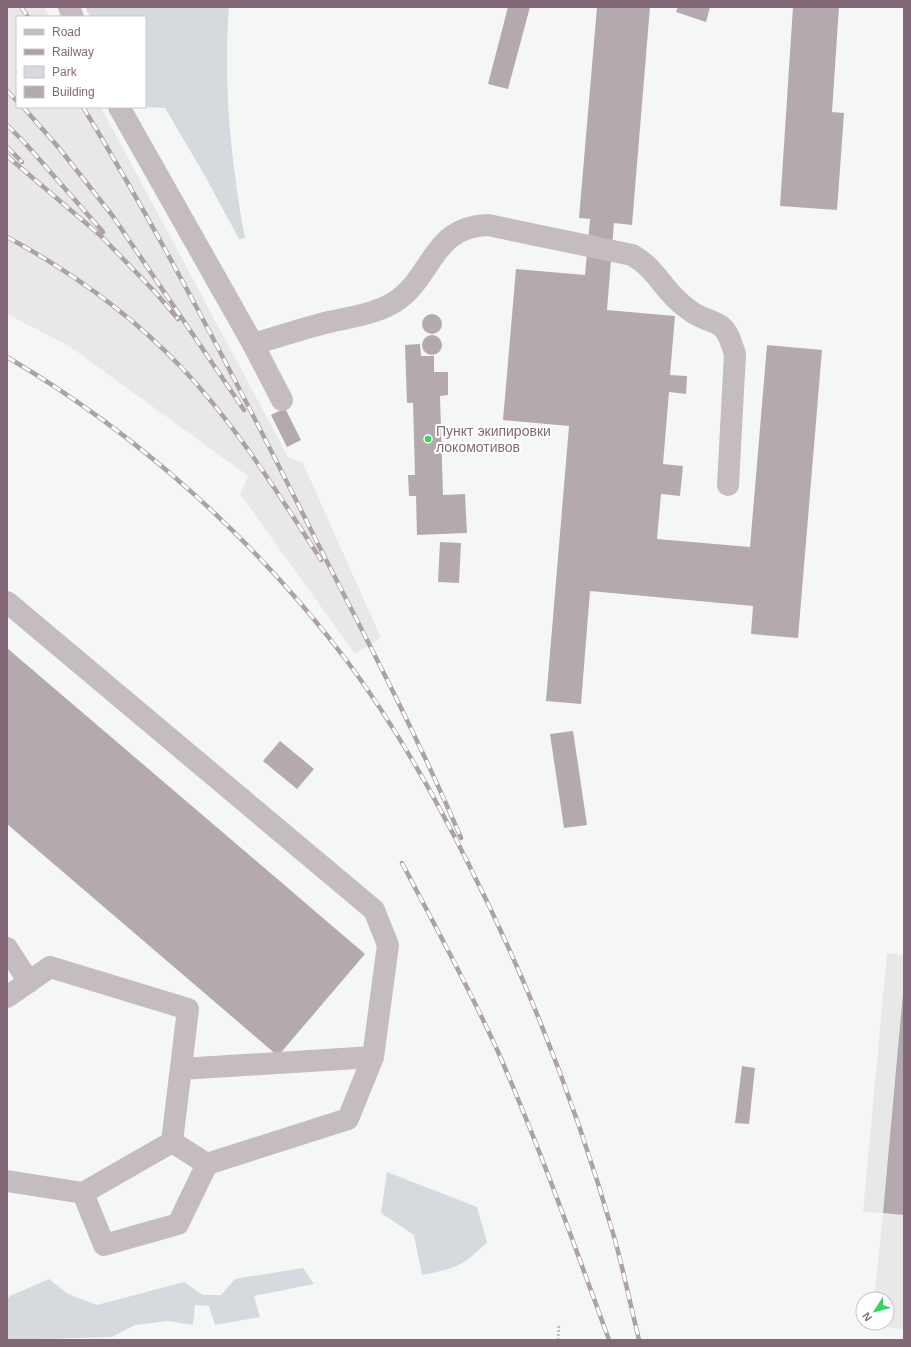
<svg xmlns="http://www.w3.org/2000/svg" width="911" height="1347" font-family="Helvetica,sans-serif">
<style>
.built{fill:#e8e8e9}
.green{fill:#d6d9de}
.building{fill:#b5a9b0}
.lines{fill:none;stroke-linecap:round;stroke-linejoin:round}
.path{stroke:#bdb7ba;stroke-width:2.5;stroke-dasharray:2 2;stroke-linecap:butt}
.minor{stroke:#c4bcc0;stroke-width:22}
.rail-casing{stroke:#aca1a7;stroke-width:4.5}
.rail{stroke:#fff;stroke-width:3;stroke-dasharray:9;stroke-linecap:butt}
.poi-dot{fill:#37d560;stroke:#fff;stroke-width:1.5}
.labels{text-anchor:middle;stroke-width:4;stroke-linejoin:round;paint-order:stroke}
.poi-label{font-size:14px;fill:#836977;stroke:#fff;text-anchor:start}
</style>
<rect width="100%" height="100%" fill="#f5f7f7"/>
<g class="built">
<polygon points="7,7 44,7 50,17 17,17 17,107 101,107 288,457 303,463 381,638 355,654 240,494 248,476 69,346 7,314"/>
<polygon points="887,953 904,955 904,1330 872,1324 887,1323 887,1299 874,1299 883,1213 863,1212"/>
</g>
<g class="green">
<path d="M85,7h144c-6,77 2,155 16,231l-6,1 -34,-63 -40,-68 -22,-1h2v-90h-55z"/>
<path d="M387,1172l90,35 10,35c-24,25 -32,26 -65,33l-8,-40 -33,-22z"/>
<polygon points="303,1268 314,1284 254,1296 260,1317 215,1325 209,1306 195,1305 193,1325 168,1321 135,1325 112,1337 7,1340 7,1300 10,1296 49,1279 68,1294 97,1305 184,1282 203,1295 221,1295 235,1279"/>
</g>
<g class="building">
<polygon points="508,7 530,7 508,89 488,84"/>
<polygon points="597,7 650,7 632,225 614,223 607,310 675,316 670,375 687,376 686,394 669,392 663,464 683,466 680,496 661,494 657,539 750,547 767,345 822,350 798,638 751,634 753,606 590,591 581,704 546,701 569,426 503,420 516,269 585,275 590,219 579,218"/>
<polygon points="678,7 710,7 706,22 676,12"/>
<polygon points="793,7 839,7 832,112 844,113 837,210 780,206"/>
<circle cx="432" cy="324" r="10"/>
<circle cx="432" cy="345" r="10"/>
<polygon points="420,344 421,356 434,356 434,372 448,372 448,395 440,396 443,495 465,494 467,533 417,535 416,496 409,496 408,475 415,475 413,403 407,403 405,345"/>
<polygon points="285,408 301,440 287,447 271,415"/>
<polygon points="440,542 461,543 459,583 438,582"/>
<polygon points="7,648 365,954 278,1056 7,824"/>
<polygon points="573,731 587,825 564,828 550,734"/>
<polygon points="280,741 314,769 297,789 263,761"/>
<polygon points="903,993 904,993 904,1215 883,1213"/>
<polygon points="742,1066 755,1068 749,1124 735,1123"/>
</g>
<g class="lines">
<polyline class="path" points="558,1340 559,1325"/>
<g class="minor">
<polyline points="69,7 73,17"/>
<polyline points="119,107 253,344 282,400"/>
<path d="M253,344c25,-7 51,-16 76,-22 22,-5 45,-8 64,-19 41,-25 37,-76 95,-78l144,30c24,13 31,35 52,51 5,4 10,8 15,10 9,5 18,5 25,13 6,7 8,16 11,25l-7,131"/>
<polyline points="7,602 374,910 388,945 373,1057 348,1119 207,1164 172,1142"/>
<polyline points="7,948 29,982"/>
<polyline points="7,997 50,967 188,1009 172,1142 83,1193 7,1181"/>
<polyline points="181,1069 373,1057"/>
<polyline points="83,1193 104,1245 178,1224 207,1164"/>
</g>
<g class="rail-casing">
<g id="rail">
<polyline points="21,7 28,17"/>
<polyline points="7,91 17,101"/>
<polyline points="23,107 59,148 112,215 244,410"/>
<path d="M83,107c86,142 161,289 235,437 50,98 100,193 143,294"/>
<polyline points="7,125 25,143 103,232"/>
<polyline points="7,147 22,162"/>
<polyline points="7,156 101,236 155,292 178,319"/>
<path d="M7,237c63,34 122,76 172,128 55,57 99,128 142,195"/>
<path d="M7,357c131,77 248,182 340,304 47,63 86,132 121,202 61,120 110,248 147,377 9,33 16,67 24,100"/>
<path d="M402,863c33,63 68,126 97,191 41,94 75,190 110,286"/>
</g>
</g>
<use href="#rail" class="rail"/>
</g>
<circle class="poi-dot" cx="428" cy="439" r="4"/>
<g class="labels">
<g class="poi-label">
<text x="436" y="436">Пункт экипировки<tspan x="436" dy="16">локомотивов</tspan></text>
</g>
</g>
<rect width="911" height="1347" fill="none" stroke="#836977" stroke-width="16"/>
<rect x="16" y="16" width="130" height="92" fill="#ffffff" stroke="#cdc3c9"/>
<rect x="24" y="29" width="20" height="6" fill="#c4bcc0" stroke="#cdc3c9"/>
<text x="52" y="36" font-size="12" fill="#836977">Road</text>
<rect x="24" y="49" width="20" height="6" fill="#aca1a7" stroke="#cdc3c9"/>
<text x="52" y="56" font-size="12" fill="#836977">Railway</text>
<rect x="24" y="66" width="20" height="12" fill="#d6d9de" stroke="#cdc3c9"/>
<text x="52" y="76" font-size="12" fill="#836977">Park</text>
<rect x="24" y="86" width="20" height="12" fill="#b5a9b0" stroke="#cdc3c9"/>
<text x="52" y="96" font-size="12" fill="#836977">Building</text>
<g transform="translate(875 1311) rotate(234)"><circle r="19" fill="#ffffff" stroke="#cdc3c9"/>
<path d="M0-3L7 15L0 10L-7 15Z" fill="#37d560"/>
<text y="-6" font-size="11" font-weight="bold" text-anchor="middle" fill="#836977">N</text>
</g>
</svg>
